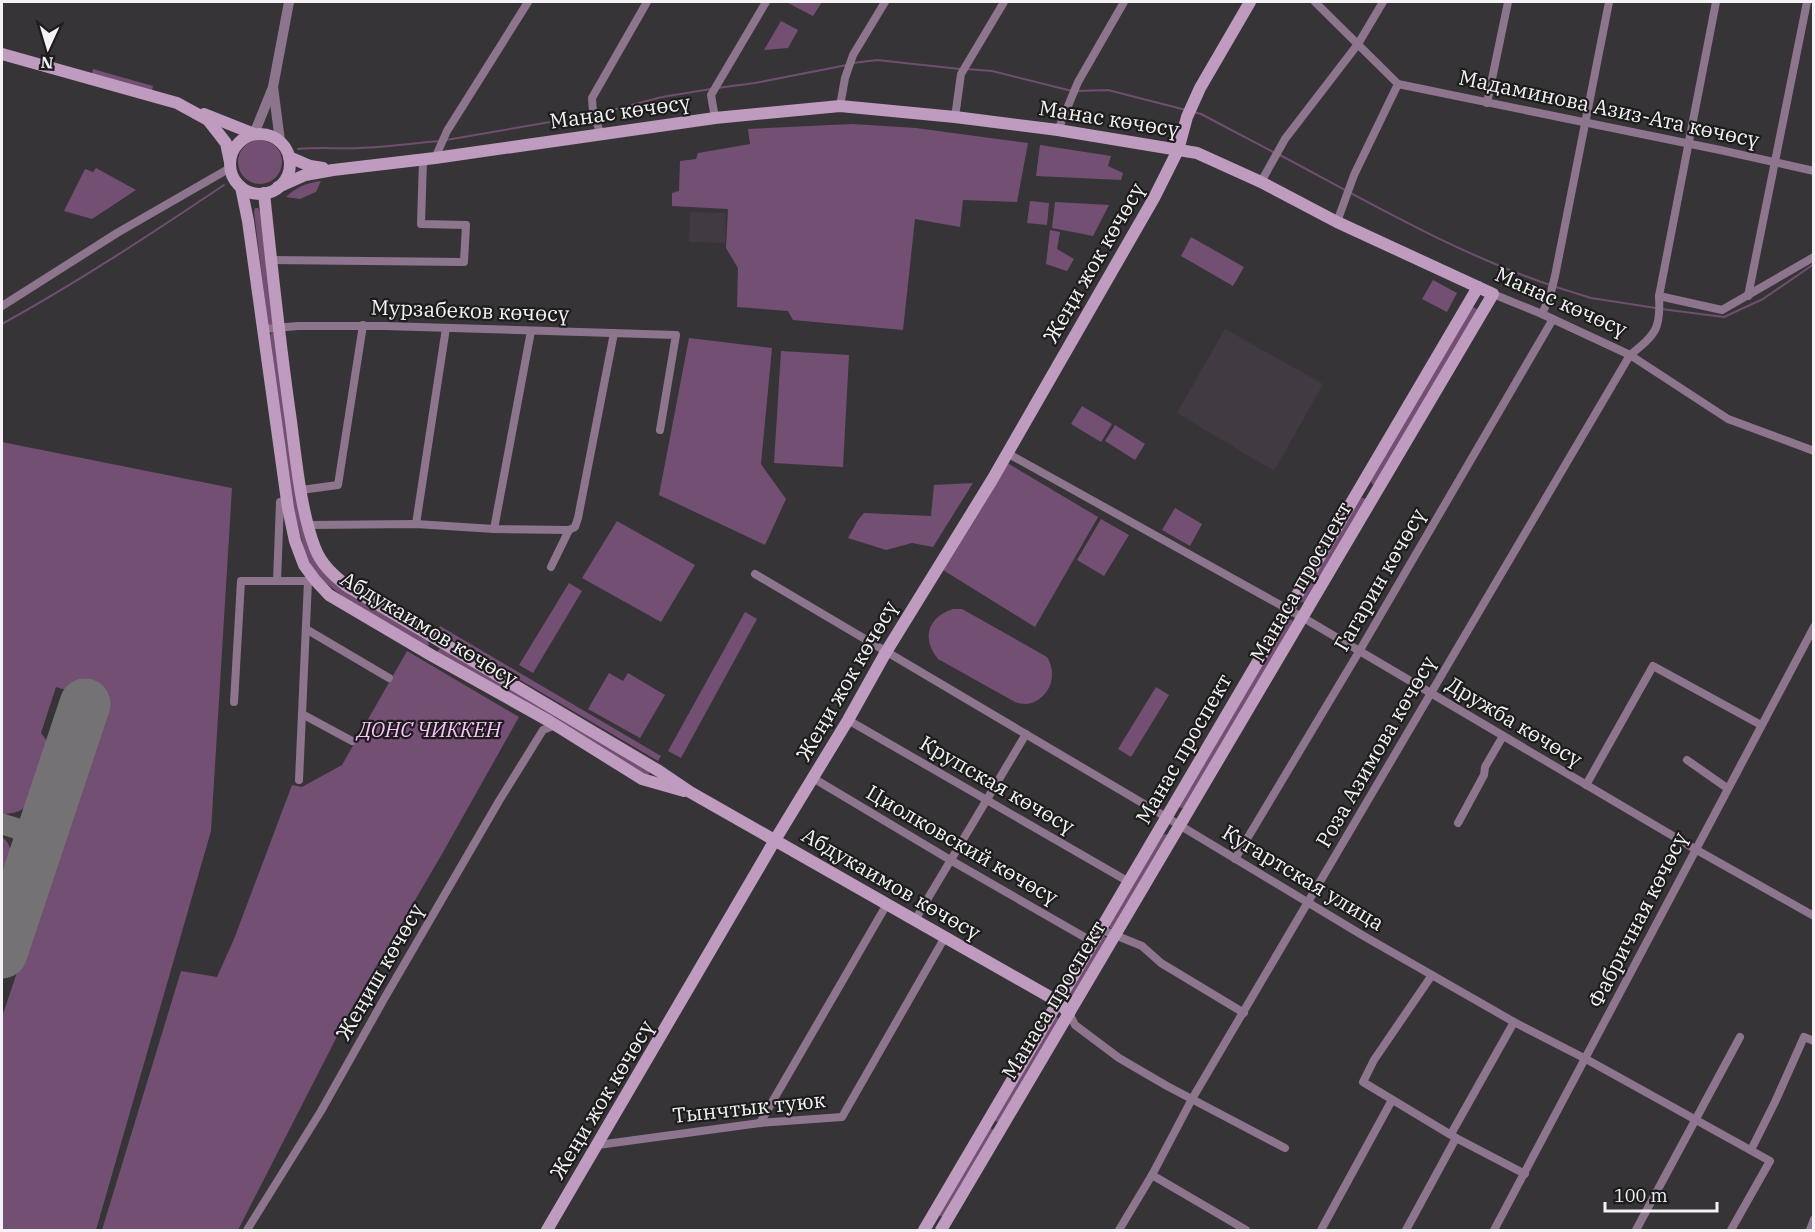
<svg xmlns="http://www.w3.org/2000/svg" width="1815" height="1232" font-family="'IBM Plex Serif',serif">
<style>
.built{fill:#423a42}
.green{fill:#734f74}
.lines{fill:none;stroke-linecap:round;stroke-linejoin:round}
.stream{stroke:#6f4e70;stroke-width:2}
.taxiway{stroke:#757275;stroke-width:21}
.runway{stroke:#757275;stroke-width:51}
.minor{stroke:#8d768d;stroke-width:8}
.tertiary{stroke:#8d768d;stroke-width:10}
.secondary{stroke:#bf9bbf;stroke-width:12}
.labels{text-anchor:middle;stroke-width:4.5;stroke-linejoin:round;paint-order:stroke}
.street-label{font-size:21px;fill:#f4f2f4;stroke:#1d1c1d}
.park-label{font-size:21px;font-style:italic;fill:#fcc1fc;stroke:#1d1c1d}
</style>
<rect width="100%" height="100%" fill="#373437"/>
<g class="built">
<polygon points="690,212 726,213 725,243 689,242"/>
<polygon points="1225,329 1323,384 1274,471 1177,413"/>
</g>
<g class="green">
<polygon points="789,2 822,2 813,16 788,3"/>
<polygon points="781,21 798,30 788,48 764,50"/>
<polygon points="93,69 153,86 152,91 92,74"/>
<polygon points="852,124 916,128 1028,143 1017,202 963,200 960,227 915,219 903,330 793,320 788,311 737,307 738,268 726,248 728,209 672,206 672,193 679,191 680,161 696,159 698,153 750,144 748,129"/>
<circle cx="260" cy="162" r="22"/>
<polygon points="1040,145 1111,156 1108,166 1123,173 1121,180 1036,176"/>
<polygon points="96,168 136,190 92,219 64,211 85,169 93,172"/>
<path d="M321,181l-5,11 -16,7 -14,-2c11,-10 20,-14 35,-16z"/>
<polygon points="1030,201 1049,203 1047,225 1027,223"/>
<polygon points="1055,202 1109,205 1093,236 1052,228"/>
<polygon points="255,208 258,208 260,212 273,324 268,325 254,212"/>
<polygon points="1050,230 1060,232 1057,249 1074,259 1067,271 1046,264"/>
<polygon points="1191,237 1244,267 1233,286 1181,256"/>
<polygon points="1433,280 1457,293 1447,312 1422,299"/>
<polygon points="1473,307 1478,310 1375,485 1372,484 1371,481"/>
<polygon points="272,332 274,333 313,553 427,639 429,645 427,646 345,598 322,580 310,563 304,550 293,505 270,335"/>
<polygon points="689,338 772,348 761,464 786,499 765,545 659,495"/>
<polygon points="781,351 849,355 843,467 774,463"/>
<polygon points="1082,406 1112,424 1101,442 1071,424"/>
<polygon points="1115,425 1145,444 1135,460 1105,441"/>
<path d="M2,442l230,46 -21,343 -115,399h-94v-213l107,-318 -40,-14 -3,5 -10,-3 -15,46c3,4 6,7 7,12 1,9 -14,53 -20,60 -7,7 -17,9 -26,9z"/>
<polygon points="1004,461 1098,517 1035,627 943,570"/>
<polygon points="973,483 933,547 912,543 886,550 848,538 858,520 864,513 931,516 934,485"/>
<polygon points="1361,498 1364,498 1366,501 1306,603 1301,602 1300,599"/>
<polygon points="1175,508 1202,524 1190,546 1162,530"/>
<polygon points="1101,519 1129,535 1104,576 1077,560"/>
<polygon points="617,521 695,565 661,622 582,578"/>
<polygon points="569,583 582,591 533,673 519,665"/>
<path d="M953,609h9l85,48c10,15 5,37 -13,45 -6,3 -13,2 -19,0l-77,-43c-17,-21 -10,-42 15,-50z"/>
<polygon points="745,612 757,619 681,758 668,751"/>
<polygon points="1290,619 1293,621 1185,809 1179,807"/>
<polygon points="440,626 661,756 658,761 437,631"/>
<polygon points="440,648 650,772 649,774 645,776 438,654 437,652"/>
<polygon points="407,651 519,717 442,854 349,1013 238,1230 102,1230 181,971 217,977 234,939 292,785 302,787 342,765"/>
<polygon points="609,673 623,681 628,673 665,695 640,738 588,709"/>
<polygon points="1156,687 1169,695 1131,757 1118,749"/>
<polygon points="1166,834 1168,836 1112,929 1110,928 1110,925 1163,835"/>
<path d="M2,837c17,12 5,35 0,51z"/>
<polygon points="1102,936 1106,937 1106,939 1071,1000 1068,1001 1066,997"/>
<polygon points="1055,1016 1059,1019 998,1122 995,1121"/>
<polygon points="990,1128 994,1130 943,1217 940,1216 939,1214"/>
</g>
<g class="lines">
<g class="stream">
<polyline points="853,63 877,60 960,69"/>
<polyline points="966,69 992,71 1072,91"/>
<polyline points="717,88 755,83 847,65"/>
<polyline points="1077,91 1108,90 1186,110"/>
<polyline points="1194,112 1201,114 1275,153"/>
<polyline points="597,114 662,97 711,89"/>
<polyline points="446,140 591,115"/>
<path d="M298,149c21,-2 41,0 62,-1 27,-1 54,-5 80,-7"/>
<path d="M1280,155c88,47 176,98 270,130"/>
<polyline points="1556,287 1591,298 1656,308"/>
<polyline points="1661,309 1724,317 1763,299 1814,264"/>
<path d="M2,324c76,-42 149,-90 222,-139"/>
</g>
<polyline class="taxiway" points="2,824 41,836"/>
<polyline class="runway" points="2,953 85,704"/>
<g class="minor">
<polyline points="1315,2 1398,84"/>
<polyline points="1398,84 1720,150 1814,171"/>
<polyline points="1487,103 1508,2"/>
<polyline points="840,106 845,78 853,55 885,2"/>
<polyline points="955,117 961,74 1004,2"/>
<polyline points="715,118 711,95 766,2"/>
<polyline points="1058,130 1078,82 1124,2"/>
<path d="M601,134c-5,-12 -9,-22 -9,-36l55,-96"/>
<polyline points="435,158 447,131 528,2"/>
<polyline points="1261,182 1285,139 1358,44 1383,2"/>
<polyline points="1337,222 1354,175 1398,84"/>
<polyline points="271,260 464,262 466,225 421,224 423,160"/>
<polyline points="1493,294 1542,314 1630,355 1728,419 1814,451"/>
<polyline points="1659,296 1722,310 1814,257"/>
<polyline points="1748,296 1807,2"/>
<polyline points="2,306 117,233 230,168"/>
<polyline points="1542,314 1550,296 1555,276 1609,2"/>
<polyline points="263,329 298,326 385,326 676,335 660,430"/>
<polyline points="1007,453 1302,617 1695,849 1814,916"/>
<polyline points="301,490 338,485 363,325"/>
<polyline points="416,524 446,328"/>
<polyline points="308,525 416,524 494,529 569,530"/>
<polyline points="494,529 531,331"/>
<polyline points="551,567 569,530 575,527 578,518 614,333"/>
<polyline points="755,574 1166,817 1362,935 1514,1022 1586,1059 1770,1161 1731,1230"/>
<polyline points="277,581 280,502"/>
<polyline points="306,629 389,678"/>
<polyline points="234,702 241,581 308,581 309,577"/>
<polyline points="302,714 352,741"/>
<polyline points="848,720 1129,882"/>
<polyline points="1687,760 1727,788"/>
<polyline points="813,778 952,861 1093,942"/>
<polyline points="299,780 308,581"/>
<polyline points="1586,785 1653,666 1761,725"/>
<polyline points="1458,823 1484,775 1485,767 1503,736"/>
<polyline points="1235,859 1360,650 1553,319"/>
<polyline points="915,920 1026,734"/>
<polyline points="1100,929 1142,946 1161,963 1244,1013"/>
<polyline points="1432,975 1374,1060 1363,1082 1456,1138 1525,1174"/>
<polyline points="1069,1013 1075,1025 1119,1058 1167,1086 1285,1148"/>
<polyline points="760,1123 887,904"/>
<polyline points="1451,1134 1514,1022"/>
<polyline points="598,1145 760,1123 842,1117 945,937"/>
<polyline points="1751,1150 1775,1102 1804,1037 1814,1041"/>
<polyline points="1152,1175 1246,1230"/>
<polyline points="247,1230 321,1111 384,999 499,801 543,730 555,725"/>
<path d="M1119,1230l33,-55 40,-76 438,-744c26,-21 31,-26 29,-59l57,-294"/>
<polyline points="1321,1230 1392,1100"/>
<polyline points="1406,1230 1456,1138"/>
<path d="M1494,1230c108,-200 212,-403 320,-603"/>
<polyline points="1636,1230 1740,1037"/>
<polyline points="1810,1230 1814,1219"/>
</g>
<g class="tertiary">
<polyline points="273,87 280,141"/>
<polyline points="254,134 273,87 289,2"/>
</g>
<g class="secondary">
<polyline points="2,54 177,103 208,120 226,143 230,162"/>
<polyline points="204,114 254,134"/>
<circle cx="260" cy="164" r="30"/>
<polyline points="289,157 310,166 323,168"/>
<polyline points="241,187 248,221 288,508 295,541 304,565 315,580 329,595 431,655 549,721 642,779 684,791"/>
<polyline points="278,187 305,175 333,170 435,158 715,118 840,106 955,117 1058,130 1197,153 1261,182 1337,222 1493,294 941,1230"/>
<path d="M264,193c8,77 16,153 27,228 5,39 10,91 24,127 6,16 18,27 32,38l312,185 31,21 367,209 12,12"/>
<polyline points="547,1230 775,840 848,720 886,652 992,480 1154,198 1178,150 1187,117 1200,88 1250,2"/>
<polyline points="924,1230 1478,287"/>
</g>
</g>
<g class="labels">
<g class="street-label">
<text transform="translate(1609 109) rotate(12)" y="7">Мадаминова Азиз-Ата көчөсү</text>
<text transform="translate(620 112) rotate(-8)" y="7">Манас көчөсү</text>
<text transform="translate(1109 119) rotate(9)" y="7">Манас көчөсү</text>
<text transform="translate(1094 263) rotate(-60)" y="7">Жеңи жок көчөсү</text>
<text transform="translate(1561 302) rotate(24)" y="7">Манас көчөсү</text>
<text transform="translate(470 311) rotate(2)" y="7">Мурзабеков көчөсү</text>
<text transform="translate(1380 580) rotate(-60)" y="7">Гагарин көчөсү</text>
<text transform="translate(1301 582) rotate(-60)" y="7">Манаса проспект</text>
<text transform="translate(429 629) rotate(31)" y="7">Абдукаимов көчөсү</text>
<text transform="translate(847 681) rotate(-60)" y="7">Жеңи жок көчөсү</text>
<text transform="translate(1514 722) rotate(31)" y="7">Дружба көчөсү</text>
<text transform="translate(1184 749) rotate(-60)" y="7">Манас проспект</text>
<text transform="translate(1376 752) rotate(-60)" y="7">Роза Азимова көчөсү</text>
<text transform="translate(997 785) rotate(30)" y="7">Крупская көчөсү</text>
<text transform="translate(962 845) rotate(30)" y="7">Циолковский көчөсү</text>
<text transform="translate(1303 878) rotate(31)" y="7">Кугартская улица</text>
<text transform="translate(891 884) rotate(30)" y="7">Абдукаимов көчөсү</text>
<text transform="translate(1638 920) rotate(-63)" y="7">Фабричная көчөсү</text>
<text transform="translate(380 972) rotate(-60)" y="7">Жеңиш көчөсү</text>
<text transform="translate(1054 1000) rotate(-59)" y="7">Манаса проспект</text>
<text transform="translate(602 1100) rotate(-59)" y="7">Жеңи жок көчөсү</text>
<text transform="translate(749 1108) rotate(-6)" y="7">Тынчтык туюк</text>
</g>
<g class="park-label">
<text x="429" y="737">ДОНС ЧИККЕН</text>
</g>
</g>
<rect width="1815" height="1232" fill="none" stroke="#f4f2f4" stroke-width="6"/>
<g transform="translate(48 48) rotate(184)" stroke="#1d1c1d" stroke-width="4.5" paint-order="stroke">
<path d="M0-4.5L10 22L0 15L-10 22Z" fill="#f4f2f4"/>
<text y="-9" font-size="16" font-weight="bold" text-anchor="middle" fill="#f4f2f4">N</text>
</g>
<path d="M1605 1202v9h112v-9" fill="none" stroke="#f4f2f4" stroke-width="3"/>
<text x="1614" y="1202" font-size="18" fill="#f4f2f4" stroke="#1d1c1d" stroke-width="4.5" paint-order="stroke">100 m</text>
</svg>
